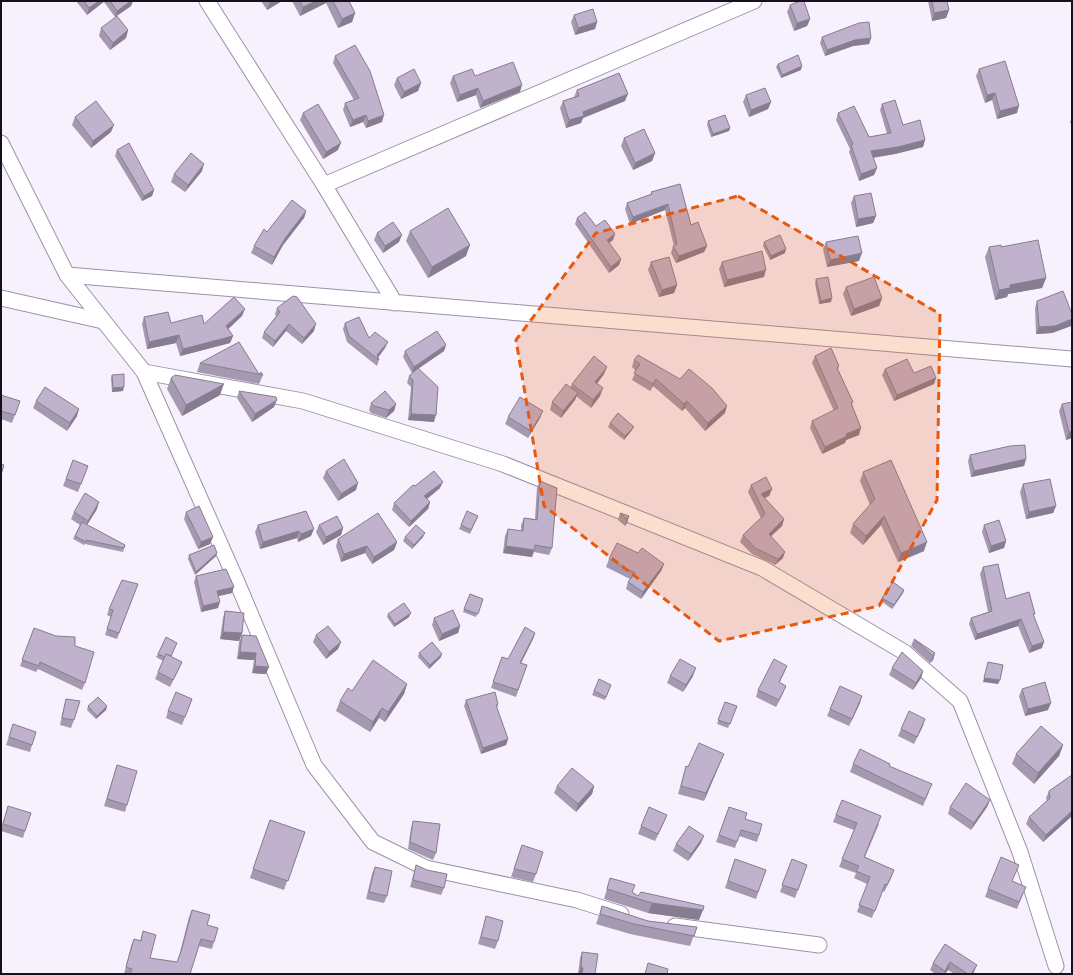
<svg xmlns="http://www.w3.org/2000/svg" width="1073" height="975" font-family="'Roboto Condensed',sans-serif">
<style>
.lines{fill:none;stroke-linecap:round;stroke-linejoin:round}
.street-casing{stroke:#9e90aa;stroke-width:17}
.street{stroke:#fff;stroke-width:15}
.wall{fill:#a599b0}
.shaded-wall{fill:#867d90}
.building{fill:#c0b2cd;stroke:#867d90}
.marked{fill:#e8590c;fill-opacity:0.2;stroke:#e8590c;stroke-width:3;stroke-dasharray:8 5;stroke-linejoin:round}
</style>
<rect width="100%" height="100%" fill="#f7f1fd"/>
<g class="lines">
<g class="street-casing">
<g id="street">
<polyline points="207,1 324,185 395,303"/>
<polyline points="1,143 67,275 144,372 237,582 314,765 373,842 426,868 577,900 621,914"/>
<polyline points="324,185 754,1"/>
<polyline points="67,275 1072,359"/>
<polyline points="1,298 103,321"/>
<polyline points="144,372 303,401 503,464 762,568 904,652 960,701 1020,852 1056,966"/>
<polyline points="675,926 819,945"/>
</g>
</g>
<use href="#street" class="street"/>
</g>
<g class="wall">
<polygon points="76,1 133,1 131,6 115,17 104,2 87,15"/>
<polygon points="261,1 282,1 267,10"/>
<polygon points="292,1 349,1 355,13 352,22 338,28 326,3 300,16"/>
<polygon points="928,1 947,1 949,10 946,18 932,21"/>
<polygon points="790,5 810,19 807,26 794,31 787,12"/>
<polygon points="574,15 597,22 595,29 575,35 571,22"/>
<polygon points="101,28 128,30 126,38 110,50 99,36"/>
<polygon points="822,37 871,38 869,44 853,46 825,56 820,43"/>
<polygon points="335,56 382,122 366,128 363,122 350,127 343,110 345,103 354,100 333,63"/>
<polygon points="778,64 801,70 781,78 776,67"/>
<polygon points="979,69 1017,113 997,119 992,100 985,103 976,76"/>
<polygon points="453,76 475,76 520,92 480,108 476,95 457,102 450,83"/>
<polygon points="397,78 421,83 418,91 401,99 394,85"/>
<polygon points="577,90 625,101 583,118 581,123 566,128 560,108 563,101 574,97"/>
<polygon points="746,95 771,102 768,109 749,117 743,102"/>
<polygon points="882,104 903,125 925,140 923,147 895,154 873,158 877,168 874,175 859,181 849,152 850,149 836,120 838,113 869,137 887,134 880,110"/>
<polygon points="303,113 338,150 323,159 300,120"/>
<polygon points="75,117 111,132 91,148 72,125"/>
<polygon points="1072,118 1072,127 1070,122"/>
<polygon points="708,121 730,128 729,131 711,137 707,125"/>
<polygon points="624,138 655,153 652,161 633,170 621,146"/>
<polygon points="117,150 154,190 152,196 142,201 115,156"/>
<polygon points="202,171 185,192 171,182 174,174"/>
<polygon points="680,184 691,225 707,246 704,252 676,263 671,253 673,246 674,246 665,210 630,224 625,209 627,203 651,194 651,192"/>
<polygon points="854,196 876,216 873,223 856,227 851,203"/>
<polygon points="306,211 304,218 283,245 272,265 251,253 254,246 267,232"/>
<polygon points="577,218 615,234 613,240 609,243 621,259 619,265 609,273 575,224"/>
<polygon points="410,231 466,256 428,278 406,241"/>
<polygon points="377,233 399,242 383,253 374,240"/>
<polygon points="764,242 785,253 770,260 763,246"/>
<polygon points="826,242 859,261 827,267 823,249"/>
<polygon points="989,247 1001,247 1046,278 1042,288 1008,294 1007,297 995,300 985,257"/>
<polygon points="651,262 677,285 674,293 659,297 648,270"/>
<polygon points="722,262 764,277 724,287 719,269"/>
<polygon points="816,279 831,302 819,304 815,283"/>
<polygon points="846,287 882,298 879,306 851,316 843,294"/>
<polygon points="1037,301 1071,326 1052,333 1036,334 1035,308"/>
<polygon points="277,308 314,331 302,344 286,331 273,347 262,338 264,332 276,316 275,314"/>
<polygon points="242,316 228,329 233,336 230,343 180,356 176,343 147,349 142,324 144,317 171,323 204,324"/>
<polygon points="345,323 385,348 378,357 379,360 377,366 347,342 343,329"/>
<polygon points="446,345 444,351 419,368 434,422 408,420 411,387 407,383 409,376 414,372 412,373 403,357 405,351"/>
<polygon points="815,356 839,366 838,370 853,402 852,404 859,435 846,440 845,443 822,454 810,428 812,421 834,411 812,363"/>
<polygon points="634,360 725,413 705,431 685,408 682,411 653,386 650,391 632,380 636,371 632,367"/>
<polygon points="200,363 259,374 263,375 259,384 197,372"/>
<polygon points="885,369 914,373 936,378 934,384 894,401 882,375"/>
<polygon points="604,374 597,384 600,396 591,408 576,396 575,400 561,418 550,410 552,402 570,388 572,384"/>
<polygon points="112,375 123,391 112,392 111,378"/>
<polygon points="171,378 220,395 182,416 167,389"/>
<polygon points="239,391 274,407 252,422 237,398"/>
<polygon points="1,395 20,401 12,423 1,419"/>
<polygon points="36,401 77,416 67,431 33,408"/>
<polygon points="371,403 396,404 394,411 386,418 371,413 369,410"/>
<polygon points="1062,404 1072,438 1066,440 1059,411"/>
<polygon points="508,417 540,418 528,438 505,424"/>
<polygon points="610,423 632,430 624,440 608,427"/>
<polygon points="970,455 1026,459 1024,466 971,477 968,461"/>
<polygon points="73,460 88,466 78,492 63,486"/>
<polygon points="326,471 356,490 338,501 323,478"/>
<polygon points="863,472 924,551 898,562 881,525 863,545 850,533 853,524 870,505 860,481"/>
<polygon points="540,481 552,548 549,555 534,552 532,557 503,553 505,536 508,529 521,531 521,525 524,518 535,519 537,487"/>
<polygon points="1023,484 1056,506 1053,513 1026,519 1020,492"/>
<polygon points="751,485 772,489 769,496 764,498 784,519 782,526 771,536 783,558 775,565 752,554 740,542 743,535 761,518 748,492"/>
<polygon points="415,486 440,488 427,499 430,502 428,509 409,527 392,510 394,503"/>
<polygon points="97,509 87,525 125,545 123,552 85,544 84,545 73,539 80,525 71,519 74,512"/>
<polygon points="306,511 311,536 298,542 297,538 260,549 255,532 258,525"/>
<polygon points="186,512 213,537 210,544 198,549 184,519"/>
<polygon points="620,513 629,516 627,523 625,526 618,520"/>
<polygon points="478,516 470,534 459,529 461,525"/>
<polygon points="319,525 343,528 341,535 323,545 316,532"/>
<polygon points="984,525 1006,541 1004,548 989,553 982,532"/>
<polygon points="405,537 423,537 412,549 403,541"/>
<polygon points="338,539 397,542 394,550 372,564 365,553 341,562 336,546"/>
<polygon points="638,553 664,564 661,571 641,599 626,589 628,582 630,579 606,567 609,559"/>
<polygon points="189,555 216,556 195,575 188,559"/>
<polygon points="983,567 1006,599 1042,648 1029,653 1018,626 975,640 969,624 971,618 988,612 980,574"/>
<polygon points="196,576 232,593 218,596 218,608 201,612 194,582"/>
<polygon points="138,584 117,639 105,635 111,617 107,615 109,609"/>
<polygon points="904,590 903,593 892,609 881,601 882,598"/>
<polygon points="470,594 483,599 476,617 463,612"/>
<polygon points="225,611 242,633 239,641 220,639 223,618"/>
<polygon points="388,614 409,617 394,627 387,617"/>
<polygon points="434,618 460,626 458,633 439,641 432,625"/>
<polygon points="34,628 75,646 85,683 82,690 38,669 36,672 20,666"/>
<polygon points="535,633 533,639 521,663 527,665 516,697 491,688 502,657 508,659"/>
<polygon points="242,635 256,636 266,674 252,673 254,660 237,659 239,642"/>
<polygon points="316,635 341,642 338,649 326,659 313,642"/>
<polygon points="914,639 935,653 933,660 930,663 911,646"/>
<polygon points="177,643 171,657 182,662 179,669 170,687 155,679 158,672 163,661 156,657 158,654"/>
<polygon points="419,653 441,657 429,669 418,657"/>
<polygon points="892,668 923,671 921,678 913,690 889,675"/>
<polygon points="784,673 779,683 783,693 776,707 756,697 758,690"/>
<polygon points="670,676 693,676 683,692 667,683"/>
<polygon points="599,679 611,685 605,700 592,695"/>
<polygon points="407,684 404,694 385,722 379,718 370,732 336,711 340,701 352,691"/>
<polygon points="1022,689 1048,710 1025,716 1019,696"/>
<polygon points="66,699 74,720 71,728 60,725 64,706"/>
<polygon points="192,699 182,725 166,718 168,711"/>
<polygon points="466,700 498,704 497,708 508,739 506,745 481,754 464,706"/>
<polygon points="725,702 737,706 728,728 717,724"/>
<polygon points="860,703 849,726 827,716 830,709"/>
<polygon points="88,706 107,706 106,710 96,719 87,710"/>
<polygon points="925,719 914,744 898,736 901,729"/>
<polygon points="13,724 32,745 30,752 6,745"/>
<polygon points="1063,745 1059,756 1034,784 1012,764 1016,754"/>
<polygon points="724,754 704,801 678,794 686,766 688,767"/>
<polygon points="853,764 929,792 923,806 850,772"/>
<polygon points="117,765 127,805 125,812 104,806"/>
<polygon points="1072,775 1072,816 1043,842 1026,824 1029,817 1047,801 1046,798 1049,791"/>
<polygon points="557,786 594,786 592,794 576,812 554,793"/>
<polygon points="842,800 879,824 865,857 894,870 891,878 884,892 882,891 872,918 857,912 867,884 854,878 856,873 839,867 854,830 833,822"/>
<polygon points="990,800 987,807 971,830 948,814 950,807"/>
<polygon points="8,806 25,831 23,838 1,831 1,828"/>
<polygon points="729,807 745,819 759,835 757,842 739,836 735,848 716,842"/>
<polygon points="270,820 305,832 284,890 250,878"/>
<polygon points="413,821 436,853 433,860 408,849 411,828"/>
<polygon points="664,822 655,841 638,834 641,826"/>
<polygon points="701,843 688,861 673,851 676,844"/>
<polygon points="522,845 536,874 533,882 511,877"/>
<polygon points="735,859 766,870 756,899 725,888"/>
<polygon points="792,859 807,865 795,898 780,892"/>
<polygon points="416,865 444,888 441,895 410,887 414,872"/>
<polygon points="375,867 387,896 384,903 366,899 372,874"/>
<polygon points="610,878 638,896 699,920 648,913 604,899"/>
<polygon points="1013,881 1023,894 1017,909 985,897 988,889"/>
<polygon points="602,906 648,921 697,927 690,946 630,934 596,924"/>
<polygon points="192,910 207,925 214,942 212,949 199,946 190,974 124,974 131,946 134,939 140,941 143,931 150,958 177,962 179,956 189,917"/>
<polygon points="486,916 498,941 495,949 478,944 484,924"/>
<polygon points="945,944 974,972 973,974 954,974 948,970 945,974 935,974 930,970 933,963"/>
<polygon points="582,952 595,974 598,974 578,974 580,958"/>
</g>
<g class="shaded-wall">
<polygon points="99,1 104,1 87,15 89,8"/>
<polygon points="131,1 133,1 131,6 115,17 117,11"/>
<polygon points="270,1 282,1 267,10"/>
<polygon points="316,1 327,1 326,3 300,16 303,7"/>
<polygon points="949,10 946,18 932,21 934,13"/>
<polygon points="355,13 352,22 338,28 342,19"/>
<polygon points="810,19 807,26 794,31 797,23"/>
<polygon points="597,22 595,29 575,35 578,28"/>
<polygon points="128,30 126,38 110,50 113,43"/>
<polygon points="871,38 869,44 853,46 825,56 827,50 855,40"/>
<polygon points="802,66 801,70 781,78 782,75"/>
<polygon points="421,83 418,91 401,99 404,92"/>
<polygon points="522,85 520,92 480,108 483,101"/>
<polygon points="478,88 476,95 457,102 460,95"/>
<polygon points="995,93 992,100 985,103 987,95"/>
<polygon points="628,94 625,101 583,118 581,123 566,128 569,120 583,112"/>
<polygon points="771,102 768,109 749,117 751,110"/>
<polygon points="1019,106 1017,113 997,119 1000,111"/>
<polygon points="366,115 363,122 350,127 353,120"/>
<polygon points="384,115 382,122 366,128 368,121"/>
<polygon points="114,125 111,132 91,148 93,141"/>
<polygon points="730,128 729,131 711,137 713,134"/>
<polygon points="925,140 923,147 895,154 869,158 871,151"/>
<polygon points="341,143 338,150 323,159 326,152"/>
<polygon points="655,153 652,161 633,170 635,163"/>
<polygon points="204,164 202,171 185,192 188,185"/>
<polygon points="877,168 874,175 859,181 861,174"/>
<polygon points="154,190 152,196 142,201 144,196"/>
<polygon points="668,204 665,210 630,224 633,217"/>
<polygon points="306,211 304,218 283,245 272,265 274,257 286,237"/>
<polygon points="876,216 873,223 856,227 858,219"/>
<polygon points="615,234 613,240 605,246 607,240"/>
<polygon points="402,235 399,242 383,253 385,246"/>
<polygon points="470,245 466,256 428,278 432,267"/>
<polygon points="707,246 704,252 676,263 679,256"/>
<polygon points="786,249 785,253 770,260 771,256"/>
<polygon points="862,253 859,261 827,267 830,260"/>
<polygon points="621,259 619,265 609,273 611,267"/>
<polygon points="766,270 764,277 724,287 727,280"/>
<polygon points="1046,278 1042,288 1008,294 1007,297 995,300 999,290 1010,285"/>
<polygon points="677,285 674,293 659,297 662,290"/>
<polygon points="832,298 831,302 819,304 821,301"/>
<polygon points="882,298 879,306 851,316 854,309"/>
<polygon points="245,309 242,316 224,333 226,326"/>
<polygon points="1072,319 1072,324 1071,326 1052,333 1036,334 1039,327"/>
<polygon points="289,324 286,331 273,347 275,341"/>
<polygon points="316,324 314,331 302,344 304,338"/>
<polygon points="179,335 176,343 147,349 149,342"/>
<polygon points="233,336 230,343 180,356 183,349"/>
<polygon points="388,342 385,348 377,359 377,355"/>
<polygon points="446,345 444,351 412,373 414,367"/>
<polygon points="607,367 604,374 592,390 595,382"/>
<polygon points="936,378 934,384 894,401 897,395"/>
<polygon points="656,379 653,386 650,391 653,384"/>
<polygon points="224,384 220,395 182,416 186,405"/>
<polygon points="124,387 123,391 112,392 113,388"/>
<polygon points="603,388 600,396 591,408 593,400"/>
<polygon points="578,393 575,400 561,418 563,411"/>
<polygon points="277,400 274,407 252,422 255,414"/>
<polygon points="687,401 685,408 682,411 684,404"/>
<polygon points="396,404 394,411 386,418 389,410"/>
<polygon points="727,406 725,413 705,431 708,423"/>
<polygon points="79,409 77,416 67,431 70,423"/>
<polygon points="543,411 540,418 528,438 531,431"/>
<polygon points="411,414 436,415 434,422 408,420"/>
<polygon points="634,427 632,430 624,440 625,436"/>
<polygon points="861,428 859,435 846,440 845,443 822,454 825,447 846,434"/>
<polygon points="1069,432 1072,432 1072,438 1066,440"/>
<polygon points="1026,459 1024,466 971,477 974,471"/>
<polygon points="443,482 440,488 422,503 424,496"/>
<polygon points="358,483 356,490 338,501 341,494"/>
<polygon points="772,489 769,496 758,501 761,494"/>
<polygon points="99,502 97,509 85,528 88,521"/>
<polygon points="430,502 428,509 409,527 411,521"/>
<polygon points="1056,506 1053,513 1026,519 1029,512"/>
<polygon points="629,516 627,523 625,526 627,519"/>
<polygon points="884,516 881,525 863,545 866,536"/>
<polygon points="784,519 782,526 766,541 769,534"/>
<polygon points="343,528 341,535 323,545 326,537"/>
<polygon points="314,529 311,536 298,542 301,534"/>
<polygon points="299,531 297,538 260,549 263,542"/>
<polygon points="425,533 423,537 412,549 414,545"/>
<polygon points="213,537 210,544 198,549 201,542"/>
<polygon points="1006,541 1004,548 989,553 991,546"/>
<polygon points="397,542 394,550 372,564 374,557"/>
<polygon points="927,542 924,551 898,562 901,553"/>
<polygon points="367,546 365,553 341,562 344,554"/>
<polygon points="506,546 534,550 532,557 503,553"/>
<polygon points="785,552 783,558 775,565 778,559"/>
<polygon points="217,553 216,556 195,575 196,572"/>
<polygon points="664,564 661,571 641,599 643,592"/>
<polygon points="234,587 232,593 215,597 217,591"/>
<polygon points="904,590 903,593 892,609 894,605"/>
<polygon points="220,602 218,608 201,612 203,606"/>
<polygon points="411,613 409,617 394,627 395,624"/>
<polygon points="1021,619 1018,626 975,640 977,634"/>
<polygon points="460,626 458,633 439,641 442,634"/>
<polygon points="223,632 242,633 239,641 220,639"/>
<polygon points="535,633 533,639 518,669 520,663"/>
<polygon points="341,642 338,649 326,659 329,652"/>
<polygon points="1044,642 1042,648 1029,653 1032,646"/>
<polygon points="240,652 256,653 254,660 237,659"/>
<polygon points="935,653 933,660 930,663 933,656"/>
<polygon points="442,654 441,657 429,669 430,665"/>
<polygon points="255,666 269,667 266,674 252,673"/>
<polygon points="787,666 784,673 776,689 779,682"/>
<polygon points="696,668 693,676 683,692 686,685"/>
<polygon points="923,671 921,678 913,690 916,683"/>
<polygon points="984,678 1000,680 998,684 983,682"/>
<polygon points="407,684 404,694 385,722 388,712"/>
<polygon points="786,686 783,693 776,707 779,700"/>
<polygon points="862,696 860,703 849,726 852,719"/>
<polygon points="1051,703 1048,710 1025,716 1028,709"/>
<polygon points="107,706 106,710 96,719 97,716"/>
<polygon points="382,708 379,718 370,732 373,722"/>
<polygon points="925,719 923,726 914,744 917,737"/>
<polygon points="508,739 506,745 481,754 483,748"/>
<polygon points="1063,745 1059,756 1034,784 1038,773"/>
<polygon points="724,754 721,761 704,801 706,793"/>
<polygon points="594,786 592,794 576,812 578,804"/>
<polygon points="990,800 987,807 971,830 974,823"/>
<polygon points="1072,811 1072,816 1043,842 1046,835"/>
<polygon points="667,815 664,822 655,841 658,834"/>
<polygon points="704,836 701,843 688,861 691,854"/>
<polygon points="894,870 891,878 884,892 887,885"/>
<polygon points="652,903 703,910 699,920 648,913"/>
<polygon points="950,962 948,970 945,974 944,974 945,971"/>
<polygon points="977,965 974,972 973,974 971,974"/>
<polygon points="581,967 583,968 581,974 578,974"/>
</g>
<g class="building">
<polygon points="84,1 99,1 89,8"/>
<polygon points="110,1 131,1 117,11"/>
<polygon points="300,1 316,1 303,7"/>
<polygon points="333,1 349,1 355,13 342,19"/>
<polygon points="800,1 804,1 810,19 797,23 790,5"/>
<polygon points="932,1 947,1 949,10 934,13"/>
<polygon points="593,9 597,22 578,28 574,15"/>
<polygon points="117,16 128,30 113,43 101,28"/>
<polygon points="869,22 871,38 855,40 827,50 822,37 859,23"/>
<polygon points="355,45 370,71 384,115 368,121 366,115 353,120 345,103 359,98 335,56"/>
<polygon points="798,55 802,66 782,75 778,64"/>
<polygon points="1005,61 1019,106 1000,111 995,93 987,95 979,69"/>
<polygon points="513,62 522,85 483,101 478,88 460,95 453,76 472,69 475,76"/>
<polygon points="414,69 421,83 404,92 397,78"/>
<polygon points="619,73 628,94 583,112 584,116 569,120 563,101 579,96 577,90"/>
<polygon points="765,88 771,102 751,110 746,95"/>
<polygon points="895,100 903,125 920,120 925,140 898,147 871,151 877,168 861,174 851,145 853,144 838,113 854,106 869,137 891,133 882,104"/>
<polygon points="96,101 114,125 93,141 75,117"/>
<polygon points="318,104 341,143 326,152 303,113"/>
<polygon points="725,115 730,128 713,134 708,121"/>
<polygon points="644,129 655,153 635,163 624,138"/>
<polygon points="129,143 154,190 144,196 117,150"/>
<polygon points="191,153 204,164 188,185 174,174"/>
<polygon points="680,184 691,225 698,222 707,246 679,256 673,246 677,244 668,204 633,217 627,203 652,194 651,192"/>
<polygon points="871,193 876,216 858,219 854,196"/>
<polygon points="292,200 306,211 286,237 274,257 254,246 264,229 267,232"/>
<polygon points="448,208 470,245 432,267 410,231"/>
<polygon points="585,212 596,226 605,220 615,234 607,240 621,259 611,267 577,218"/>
<polygon points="393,222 402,235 385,246 377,233"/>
<polygon points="780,235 786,249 771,256 764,242"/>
<polygon points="858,236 862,253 830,260 826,242"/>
<polygon points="1038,240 1046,278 1010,285 1010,288 999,290 989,247 1001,245 1001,247"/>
<polygon points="762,251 766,270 727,280 722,262"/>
<polygon points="669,257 677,285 662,290 651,262"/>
<polygon points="828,277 832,298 821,301 816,279"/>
<polygon points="874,277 882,298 854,309 846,287"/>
<polygon points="1063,291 1072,314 1072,319 1055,326 1039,327 1037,301"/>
<polygon points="293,296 297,297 316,324 304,338 289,324 275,341 264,332 280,312 277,308"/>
<polygon points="234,297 245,309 226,326 233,336 183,349 179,335 149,342 144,317 168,312 171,323 202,315 204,324"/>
<polygon points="359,317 369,338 375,332 388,342 377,355 379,360 349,336 345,323"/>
<polygon points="437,331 446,345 414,367 405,351"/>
<polygon points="239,342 259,374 261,372 263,375 200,363"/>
<polygon points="831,348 839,366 837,368 853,402 851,403 861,428 846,434 847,436 825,447 812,421 838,408 815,356"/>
<polygon points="638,355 680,379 689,369 712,388 727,406 708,423 687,401 684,404 656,379 653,384 634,373 640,364 634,360"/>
<polygon points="594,356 607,367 595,382 603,388 593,400 572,384"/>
<polygon points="907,359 914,373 931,366 936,378 897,395 885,369"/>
<polygon points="418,368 438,387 436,415 411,414 413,380 409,376"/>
<polygon points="124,374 124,387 113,388 112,375"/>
<polygon points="175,375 224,384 186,405 171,378"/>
<polygon points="566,384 578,393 563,411 552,402"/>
<polygon points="45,387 79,409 70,423 36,401"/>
<polygon points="239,391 276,397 277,400 255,414"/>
<polygon points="385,391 396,404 389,410 374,406 371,403"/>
<polygon points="1,395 20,401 15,415 1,411"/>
<polygon points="520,397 543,411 531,431 508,417"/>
<polygon points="1072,402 1072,432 1069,432 1062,404"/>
<polygon points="618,413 634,427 625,436 610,423"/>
<polygon points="1025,445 1026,459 974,471 970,455 1010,446"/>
<polygon points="344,459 358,483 341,494 326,471"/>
<polygon points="73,460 88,466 81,484 66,479"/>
<polygon points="891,460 927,542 901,553 884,516 866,536 853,524 875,499 863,472"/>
<polygon points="1,464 4,465 1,475"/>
<polygon points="434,471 443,482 424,496 430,502 411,521 394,503 413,485 415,486"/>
<polygon points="766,477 772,489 761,494 784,519 769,534 785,552 778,559 755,548 743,535 765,514 751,485"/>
<polygon points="1050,479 1056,506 1029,512 1023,484"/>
<polygon points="540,481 557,488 552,548 535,545 534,550 506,546 508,529 523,531 524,518 537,520"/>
<polygon points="85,493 99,502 88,521 74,512"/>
<polygon points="199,506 213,537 201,542 186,512"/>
<polygon points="306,511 314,529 301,534 299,531 263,542 258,525"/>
<polygon points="467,511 478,516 471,530 461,525"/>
<polygon points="378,513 397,542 374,557 367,546 344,554 338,539"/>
<polygon points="620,513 629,516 627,519"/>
<polygon points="337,516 343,528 326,537 319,525"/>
<polygon points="999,520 1006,541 991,546 984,525"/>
<polygon points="82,522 125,545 124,548 86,540 86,542 75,536"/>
<polygon points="416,525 425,533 414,545 405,537"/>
<polygon points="617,543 638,553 642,548 664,564 643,592 628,582 635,573 609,559"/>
<polygon points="214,545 217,553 196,572 189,555"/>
<polygon points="998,564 1006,599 1029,592 1035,614 1033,614 1044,642 1032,646 1021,619 977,634 971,618 992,611 983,567"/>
<polygon points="226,569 234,587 217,591 220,602 203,606 196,576"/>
<polygon points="122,580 138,584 119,633 107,629 113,610 109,609"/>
<polygon points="893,582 904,590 894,605 882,598"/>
<polygon points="470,594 483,599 478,614 464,609"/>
<polygon points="404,603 411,613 395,624 388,614"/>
<polygon points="453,610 460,626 442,634 434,618"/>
<polygon points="225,611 244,613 242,633 223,632"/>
<polygon points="328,626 341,642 329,652 316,635"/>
<polygon points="525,627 535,633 520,663 527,665 518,690 493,682 502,657 508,659"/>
<polygon points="34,628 56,636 75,637 75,646 94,652 85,683 40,662 39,666 22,660"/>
<polygon points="242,635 256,636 269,667 255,666 256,653 240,652"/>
<polygon points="166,637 177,643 171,656 166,654 165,657 158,654"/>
<polygon points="914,639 935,653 933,656"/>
<polygon points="432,642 442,654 430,665 419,653"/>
<polygon points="902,652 923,671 916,683 892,668"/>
<polygon points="166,654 182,662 173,680 158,672"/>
<polygon points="680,659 696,668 686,685 670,676"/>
<polygon points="774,659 787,666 779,682 786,686 779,700 758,690"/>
<polygon points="373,660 407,684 388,712 382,708 373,722 340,701 348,688 352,691"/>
<polygon points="988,662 1003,665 1000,680 984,678"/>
<polygon points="599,679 611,685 606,697 594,691"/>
<polygon points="1045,682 1051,703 1028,709 1022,689"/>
<polygon points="840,686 862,696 852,719 830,709"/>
<polygon points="176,692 192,699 185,717 168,711"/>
<polygon points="495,692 498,704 496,705 508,739 483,748 466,700"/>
<polygon points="98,697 107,706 97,716 88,706"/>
<polygon points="66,699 80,701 74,720 62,718"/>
<polygon points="725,702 737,706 730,724 718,720"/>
<polygon points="909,711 925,719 917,737 901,729"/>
<polygon points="13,724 36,732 32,745 9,737"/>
<polygon points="1041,726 1063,745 1038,773 1016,754"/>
<polygon points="699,743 724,754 706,793 681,786 686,766 688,767"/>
<polygon points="860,749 890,764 889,766 932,784 925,799 853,764"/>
<polygon points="117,765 137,771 127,805 107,799"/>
<polygon points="572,768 594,786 578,804 557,786"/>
<polygon points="1072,775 1072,799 1071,800 1072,801 1072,811 1046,835 1029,817 1050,798 1049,791"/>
<polygon points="966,783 990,800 974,823 950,807"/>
<polygon points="842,800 881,816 864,857 894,870 887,885 885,884 875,911 859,905 870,877 856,871 859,866 842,859 857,823 836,815"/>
<polygon points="8,806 31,813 25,831 3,824"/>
<polygon points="649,807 667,815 658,834 641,826"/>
<polygon points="729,807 747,813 745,819 762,824 759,835 741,830 737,842 719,835"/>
<polygon points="270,820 305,832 288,881 253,869"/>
<polygon points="413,821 440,824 436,853 410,842"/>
<polygon points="689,826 704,836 691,854 676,844"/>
<polygon points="522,845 543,852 536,874 514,869"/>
<polygon points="1001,857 1019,865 1012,881 1026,887 1019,902 988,889"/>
<polygon points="735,859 766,870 758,892 728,881"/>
<polygon points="792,859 807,865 798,890 782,885"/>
<polygon points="416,865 427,870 447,874 444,888 413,880"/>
<polygon points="375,867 392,871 387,896 369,892"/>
<polygon points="610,878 635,885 632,892 638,896 641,892 704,906 703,910 652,903 607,889"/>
<polygon points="602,906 648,921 697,927 694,936 634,924 600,914"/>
<polygon points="192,910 210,915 207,925 218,928 214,942 201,939 190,974 130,974 132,969 126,967 134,939 141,941 143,931 156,935 150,958 177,962 181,952"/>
<polygon points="486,916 503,921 498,941 481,937"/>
<polygon points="945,944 977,965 971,974 968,974 950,962 945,971 933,963"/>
<polygon points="582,952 598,954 595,974 598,974 582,974 583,968 581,967"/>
<polygon points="648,963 668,969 667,974 645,974"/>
</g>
<path class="marked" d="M738,196l202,118 -3,186 -58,106 -160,35 -175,-135 -28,-166 80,-107z"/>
<rect width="1073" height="975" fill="none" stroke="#151019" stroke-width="4"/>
</svg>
